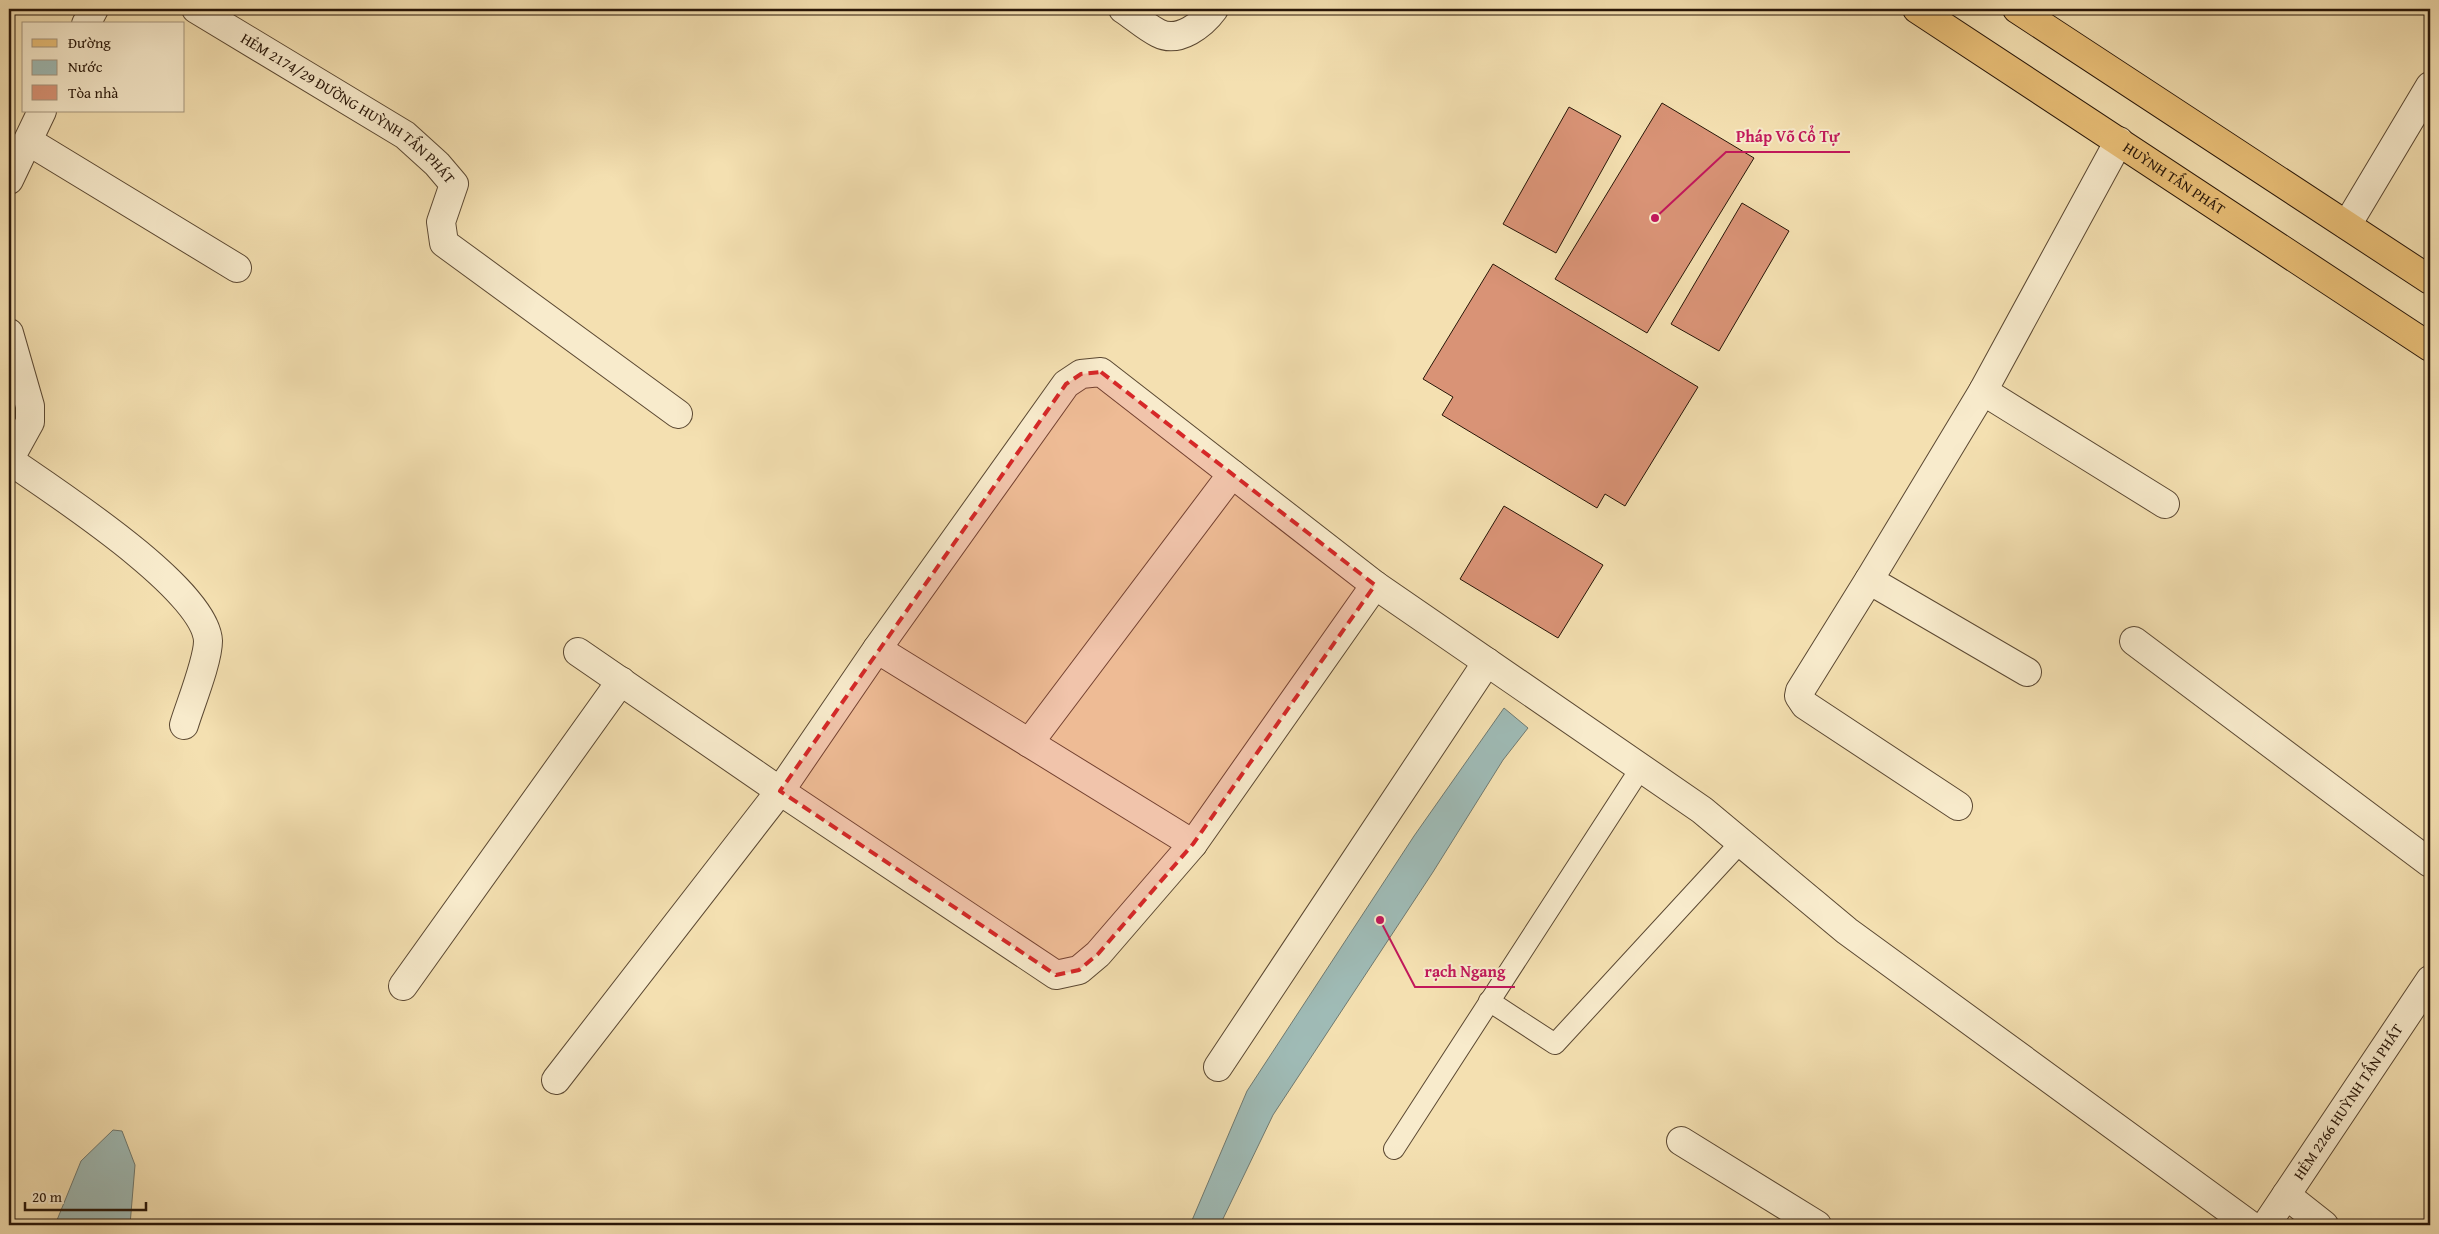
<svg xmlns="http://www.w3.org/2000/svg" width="2439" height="1234" font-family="'Gentium Book Plus',serif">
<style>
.water{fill:#9fbbb6;stroke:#6f7970}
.building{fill:#d99376;stroke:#281608}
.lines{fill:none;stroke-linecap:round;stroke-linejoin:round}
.service-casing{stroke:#5b4832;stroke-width:22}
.minor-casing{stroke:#5b4832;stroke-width:30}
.primary-casing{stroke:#281608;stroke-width:30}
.service{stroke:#f8ebcc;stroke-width:20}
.minor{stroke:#f8ebcc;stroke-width:28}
.primary{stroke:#eac078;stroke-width:28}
.marked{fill:#d62828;fill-opacity:0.2;stroke:#d62828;stroke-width:4;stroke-dasharray:10 6;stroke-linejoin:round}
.labels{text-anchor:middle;stroke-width:4;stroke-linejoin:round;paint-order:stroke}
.street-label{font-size:15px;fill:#281608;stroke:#f8ebcc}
.leader{fill:none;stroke:#c2185b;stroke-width:2}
.callout-dot{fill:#c2185b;stroke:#f8ebcc;stroke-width:2}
.callout-label{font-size:16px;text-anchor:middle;font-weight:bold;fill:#c2185b;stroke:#f8ebcc;stroke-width:4;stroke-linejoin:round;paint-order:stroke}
</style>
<rect width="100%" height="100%" fill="#f4e0b1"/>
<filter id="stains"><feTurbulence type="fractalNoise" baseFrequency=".004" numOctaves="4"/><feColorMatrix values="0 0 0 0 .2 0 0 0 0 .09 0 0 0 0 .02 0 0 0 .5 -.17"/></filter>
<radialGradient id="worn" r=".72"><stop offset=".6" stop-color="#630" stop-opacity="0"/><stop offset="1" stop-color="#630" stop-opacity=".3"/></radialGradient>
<g class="water">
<polygon points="1504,708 1528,728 1503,760 1433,872 1273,1115 1220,1225 1190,1225 1247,1091 1414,836"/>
<polygon points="113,1130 122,1131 135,1165 130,1225 55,1225 81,1161"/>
</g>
<g class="building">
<polygon points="1662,103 1754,158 1647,333 1555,279"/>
<polygon points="1569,107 1621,136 1556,253 1503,224"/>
<polygon points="1742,203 1789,231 1719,351 1671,324"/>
<polygon points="1493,264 1698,387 1625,506 1605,494 1597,508 1442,415 1453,397 1423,379"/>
<polygon points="1504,506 1603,565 1558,638 1460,579"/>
</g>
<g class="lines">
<g class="service-casing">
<g id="service">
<polyline points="1489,1001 1555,1044 1741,842"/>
<polyline points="1394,1149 1642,766"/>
</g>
</g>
<g class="minor-casing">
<g id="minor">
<path id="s1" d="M196,9l209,126 32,29 17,20 -13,38 3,21 234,171"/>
<path d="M1123,9c12,8 23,18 35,24 21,11 45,-9 56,-24"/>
<polyline points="86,24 94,9"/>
<polyline points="28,141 237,268"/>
<polyline points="9,180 42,111"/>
<polyline points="2347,225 2430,86"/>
<polyline points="9,333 30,406 30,422 9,460"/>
<polyline points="1983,391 2165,504"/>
<path d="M9,460c43,30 197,129 199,181 0,20 -18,64 -24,84"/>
<polyline points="1869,580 1800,691 1799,696 1805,705 1958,806"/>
<polyline points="2134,641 2430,863"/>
<polyline points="877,649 1066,384 1081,374 1101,372 1375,585 1702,810 1847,931 2250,1225"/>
<polyline points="578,652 780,791 1056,975 1079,970 1098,954 1193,844 1375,585"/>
<polyline points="2027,672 1869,580 1983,391 2119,141"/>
<polyline points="1029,743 1232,474"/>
<polyline points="403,986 621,681"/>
<polyline points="1218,1067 1487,662"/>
<polyline points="556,1080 780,791 877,649 1193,844"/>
<polyline points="1681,1141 1817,1225"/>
<polyline points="2286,1195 2324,1225"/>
<path id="s2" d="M2266,1225l164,-245"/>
</g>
</g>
<g class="primary-casing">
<g id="primary">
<path id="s3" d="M1917,9l513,338"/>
<polyline points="2017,9 2430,280"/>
</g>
</g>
<use href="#service" class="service"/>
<use href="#minor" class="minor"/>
<use href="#primary" class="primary"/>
</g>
<path class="marked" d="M1101,372l274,213 -182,259 -95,110 -19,16 -23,5 -276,-184 286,-407 15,-10z"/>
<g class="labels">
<g class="street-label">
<text dy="5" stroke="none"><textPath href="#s1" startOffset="182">HẺM 2174/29 ĐƯỜNG HUỲNH TẤN PHÁT</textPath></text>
<text dy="5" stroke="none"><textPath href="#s3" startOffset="308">HUỲNH TẤN PHÁT</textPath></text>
<text dy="5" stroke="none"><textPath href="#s2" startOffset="148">HẺM 2266 HUỲNH TẤN PHÁT</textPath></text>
</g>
</g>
<path class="leader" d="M1655 218L1726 152H1850M1380 920L1415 987H1515"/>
<g class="callout-dot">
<circle cx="1655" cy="218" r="5"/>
<circle cx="1380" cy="920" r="5"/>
</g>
<g class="callout-label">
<text x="1788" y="142">Pháp Võ Cổ Tự</text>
<text x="1465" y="977">rạch Ngang</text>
</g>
<rect width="2439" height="1234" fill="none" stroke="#f4e0b1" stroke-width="30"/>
<rect x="10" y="10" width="2419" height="1214" fill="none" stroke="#281608" stroke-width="2.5"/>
<rect x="15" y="15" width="2409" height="1204" fill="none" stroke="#281608"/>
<rect x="22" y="22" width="162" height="90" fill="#f8ebcc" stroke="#a5967e"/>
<rect x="32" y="39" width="25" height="8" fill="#eac078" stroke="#a5967e"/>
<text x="68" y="48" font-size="15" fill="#281608">Đường</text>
<rect x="32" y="60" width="25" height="15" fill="#9fbbb6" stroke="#a5967e"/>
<text x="68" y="72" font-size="15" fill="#281608">Nước</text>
<rect x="32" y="85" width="25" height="15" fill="#d99376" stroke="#a5967e"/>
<text x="68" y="98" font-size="15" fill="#281608">Tòa nhà</text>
<path d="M25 1202v8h121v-8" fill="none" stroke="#281608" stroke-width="2.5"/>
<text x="32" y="1202" font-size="15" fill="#281608" stroke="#f8ebcc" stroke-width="4" paint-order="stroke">20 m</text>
<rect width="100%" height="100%" filter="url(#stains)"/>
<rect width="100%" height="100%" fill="url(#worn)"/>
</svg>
